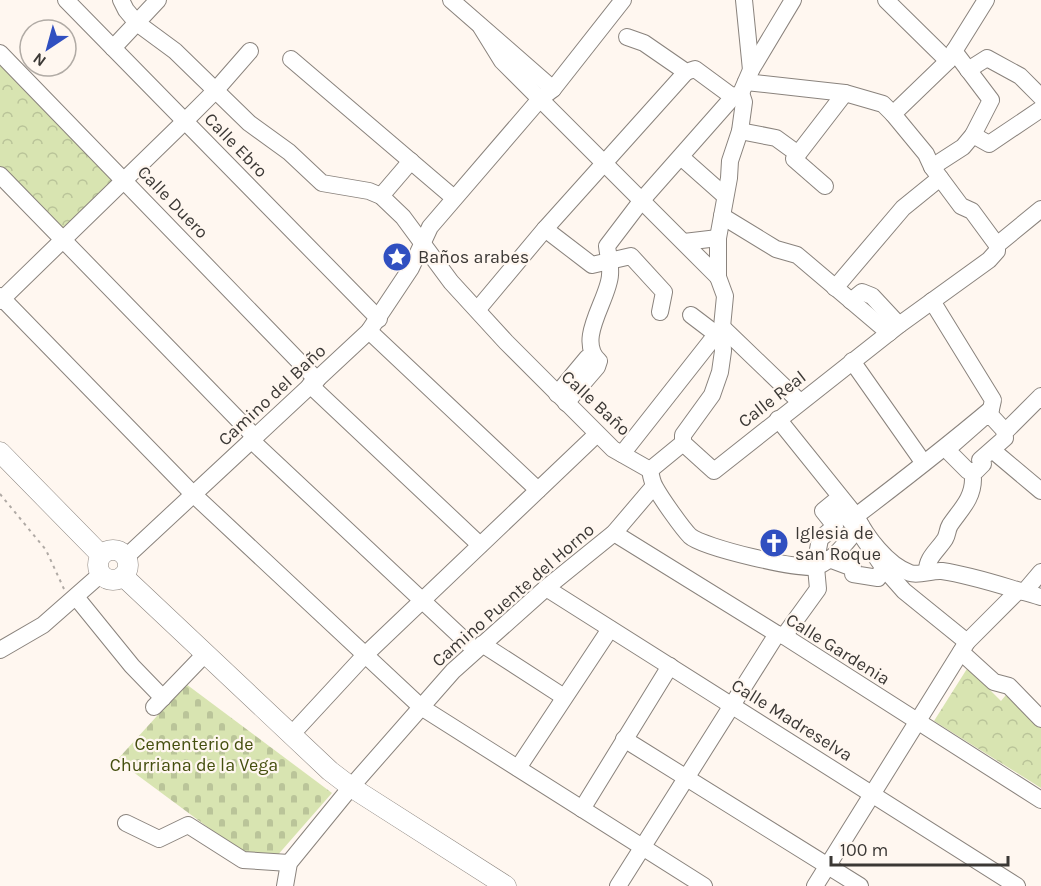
<svg xmlns="http://www.w3.org/2000/svg" width="1041" height="886" font-family="Karla,sans-serif">
<style>
.cemetery{fill:url(#cemetery-stones)}
.park{fill:url(#park-crowns)}
.lines{fill:none;stroke-linecap:round;stroke-linejoin:round}
.minor-casing{stroke:#8a837d;stroke-width:18}
.major-casing{stroke:#8a837d;stroke-width:21}
.path{stroke:#b0aaa5;stroke-width:2;stroke-dasharray:3 4.5;stroke-linecap:butt}
.minor{stroke:#fff;stroke-width:16}
.major{stroke:#fff;stroke-width:20}
.labels{text-anchor:middle;stroke-width:4.5;stroke-linejoin:round;paint-order:stroke}
.street-label{font-size:18px;fill:#3b3835;stroke:#fff7f0}
.poi-label{font-size:18px;fill:#3b3835;stroke:#fff7f0;text-anchor:start}
.park-label{font-size:18px;fill:#444e0e;stroke:#fff7f0}
</style>
<defs>
<pattern id="cemetery-stones" width="16" height="16" patternUnits="userSpaceOnUse" patternTransform="scale(1.5)"><rect width="16" height="16" fill="#d8e4b1"/><path d="M2 7V4a2 2 0 0 1 4 0v3zM10 15v-3a2 2 0 0 1 4 0v3z" fill="#bac499"/></pattern>
<pattern id="park-crowns" width="20" height="18" patternUnits="userSpaceOnUse" patternTransform="scale(1.5)"><rect width="20" height="18" fill="#d8e4b1"/><path d="M2 6a3 3 0 1 1 6 0M12 15a3 3 0 1 1 6 0" fill="none" stroke="#bac499"/></pattern>
</defs>
<rect width="100%" height="100%" fill="#fff7f0"/>
<polygon class="cemetery" points="186,684 332,793 276,857 248,857 117,760"/>
<g class="park">
<polygon points="0,62 115,181 63,233 0,167"/>
<polygon points="970,664 991,684 988,688 1001,701 1010,690 1041,724 1041,788 934,721"/>
</g>
<g class="lines">
<g class="minor-casing">
<g id="minor">
<polyline points="66,0 379,319"/>
<path d="M121,0l5,10 11,13 38,28 74,72 40,29 33,31 47,8 12,5 22,21 48,65 55,60 107,107 37,21c1,6 2,12 5,17 6,11 27,41 35,49 12,11 114,36 128,30 19,-8 30,-27 43,-41"/>
<polyline points="451,0 553,89"/>
<polyline points="744,0 751,70"/>
<polyline points="886,0 948,61"/>
<polyline points="481,27 502,61 718,277"/>
<polyline points="627,37 644,43 686,72 695,69 733,97"/>
<polyline points="113,48 158,0"/>
<polyline points="0,53 317,380"/>
<polyline points="291,59 454,198"/>
<polyline points="968,70 987,58 1020,76 1041,97"/>
<polyline points="746,82 845,93 883,104 893,114 948,61 986,0"/>
<polyline points="893,114 926,154 932,167 961,206 972,211 997,245"/>
<polyline points="740,131 776,138 798,154 845,93"/>
<polyline points="973,135 989,144 1041,109"/>
<polyline points="798,154 794,159 825,186"/>
<polyline points="681,157 725,196"/>
<polyline points="932,167 963,147 973,135 991,100 954,51"/>
<polyline points="0,175 255,437"/>
<polyline points="381,196 411,161"/>
<polyline points="722,216 776,249 797,255 889,333"/>
<polyline points="545,229 592,265 631,256 664,292 660,312"/>
<polyline points="684,242 718,238"/>
<polyline points="835,288 903,208 940,178"/>
<polyline points="0,296 193,494 421,707 704,886"/>
<polyline points="0,301 185,121 215,91 250,51"/>
<polyline points="851,301 862,292 872,296 899,325"/>
<polyline points="932,301 993,400 991,409"/>
<polyline points="478,309 545,229 686,72"/>
<polyline points="691,315 716,334"/>
<polyline points="722,327 800,402"/>
<polyline points="369,331 538,490"/>
<polyline points="852,361 923,462"/>
<polyline points="310,385 480,545"/>
<polyline points="557,394 587,358 593,355"/>
<path d="M566,403l31,-36 2,-6c-24,-21 10,-62 11,-86 1,-10 -2,-20 -3,-29l35,-46 91,-103 8,-4 10,-23 42,-70"/>
<polygon points="984,417 992,417 1004,430 1005,438 980,460 983,464 976,471 968,471 950,453 951,446"/>
<path d="M778,419l78,97c10,20 31,49 54,57 9,3 22,-3 32,-2 34,5 66,17 99,26"/>
<polyline points="1008,429 1041,396"/>
<polyline points="251,440 475,650"/>
<polyline points="683,443 714,471 899,325 989,260 997,251 997,245 1041,209"/>
<polyline points="622,454 722,327"/>
<polyline points="997,454 1041,491"/>
<polyline points="650,470 683,443 683,435 712,395 720,372 723,351 722,327 725,296 718,277 718,238 729,178 730,161 740,131 744,102 741,93"/>
<polygon points="834,502 857,529 883,567 878,578 853,574 853,568 829,559 816,560 820,539 835,526 823,511"/>
<path d="M856,516c46,-35 91,-70 135,-107"/>
<polyline points="614,533 777,634 784,636 1041,800"/>
<polyline points="126,557 369,331 411,268 430,227 540,99 553,89 623,0"/>
<path d="M927,572c-1,-14 11,-22 18,-33 3,-5 2,-9 5,-14 10,-15 23,-26 23,-46"/>
<polyline points="889,574 904,591 967,642"/>
<polyline points="546,588 1017,886"/>
<polyline points="1024,592 1041,572"/>
<polyline points="76,597 132,666 163,698"/>
<polyline points="784,636 818,589 816,567"/>
<polyline points="482,644 564,697"/>
<polyline points="0,650 43,625 101,574"/>
<polyline points="961,652 994,682 1009,686 1041,719"/>
<polyline points="154,707 205,654"/>
<polyline points="291,735 365,655 597,434"/>
<polyline points="624,739 860,886"/>
<polyline points="518,768 610,629"/>
<polyline points="582,809 670,666"/>
<polyline points="126,823 159,839 188,825 243,860 289,863"/>
<polyline points="285,886 289,863 351,787 453,671 546,588 614,533 654,486"/>
<polyline points="618,886 777,634"/>
<polyline points="815,886 967,642 1018,591"/>
</g>
</g>
<g class="major-casing">
<g id="major">
<polyline points="0,452 101,555"/>
<circle cx="113" cy="565" r="15"/>
<polyline points="123,576 330,771 351,787 506,886"/>
</g>
</g>
<polyline class="path" points="0,494 46,550 64,589"/>
<use href="#minor" class="minor"/>
<use href="#major" class="major"/>
</g>
<defs>
<g id="sight-disc" transform="scale(1.5)"><circle r="9.5" fill="#304fc0" stroke="#fff7f0"/><path d="M0-6L1.8-2.2L6-1.7L2.9 1.2L3.7 5.4L0 3.3L-3.7 5.4L-2.9 1.2L-6-1.7L-1.8-2.2Z" fill="#fff"/></g>
<g id="church-disc" transform="scale(1.5)"><circle r="9.5" fill="#304fc0" stroke="#fff7f0"/><path d="M-1.2-6h2.4v3.5h3.3v2.4h-3.3V6h-2.4V-.1h-3.3v-2.4h3.3Z" fill="#fff"/></g>
</defs>
<g fill-rule="evenodd">
<use href="#sight-disc" x="397" y="257"/>
<use href="#church-disc" x="774" y="543"/>
</g>
<g class="labels">
<g class="street-label">
<text transform="translate(236 145) rotate(46)" y="6">Calle Ebro</text>
<text transform="translate(173 202) rotate(46)" y="6">Calle Duero</text>
<text transform="translate(272 395) rotate(-43)" y="6">Camino del Baño</text>
<text transform="translate(772 399) rotate(-38)" y="6">Calle Real</text>
<text transform="translate(596 403) rotate(43)" y="6">Calle Baño</text>
<text transform="translate(513 595) rotate(-41)" y="6">Camino Puente del Horno</text>
<text transform="translate(838 649) rotate(32)" y="6">Calle Gardenia</text>
<text transform="translate(792 720) rotate(32)" y="6">Calle Madreselva</text>
</g>
<g class="poi-label">
<text x="418" y="263">Baños arabes</text>
<text x="795" y="539">Iglesia de<tspan x="795" dy="21">san Roque</tspan></text>
</g>
<g class="park-label">
<text x="194" y="750">Cementerio de<tspan x="194" dy="21">Churriana de la Vega</tspan></text>
</g>
</g>
<g transform="translate(48 48) rotate(216)"><circle r="28" fill="#fff7f0" stroke="#b1aba5" stroke-width="1.5"/>
<path d="M0-4.5L10 22L0 15L-10 22Z" fill="#304fc0"/>
<text y="-9" font-size="16" font-weight="bold" text-anchor="middle" fill="#3b3835">N</text>
</g>
<path d="M831 856v9h177v-9" fill="none" stroke="#3b3835" stroke-width="3"/>
<text x="840" y="856" font-size="18" fill="#3b3835" stroke="#fff7f0" stroke-width="4.5" paint-order="stroke">100 m</text>
</svg>
